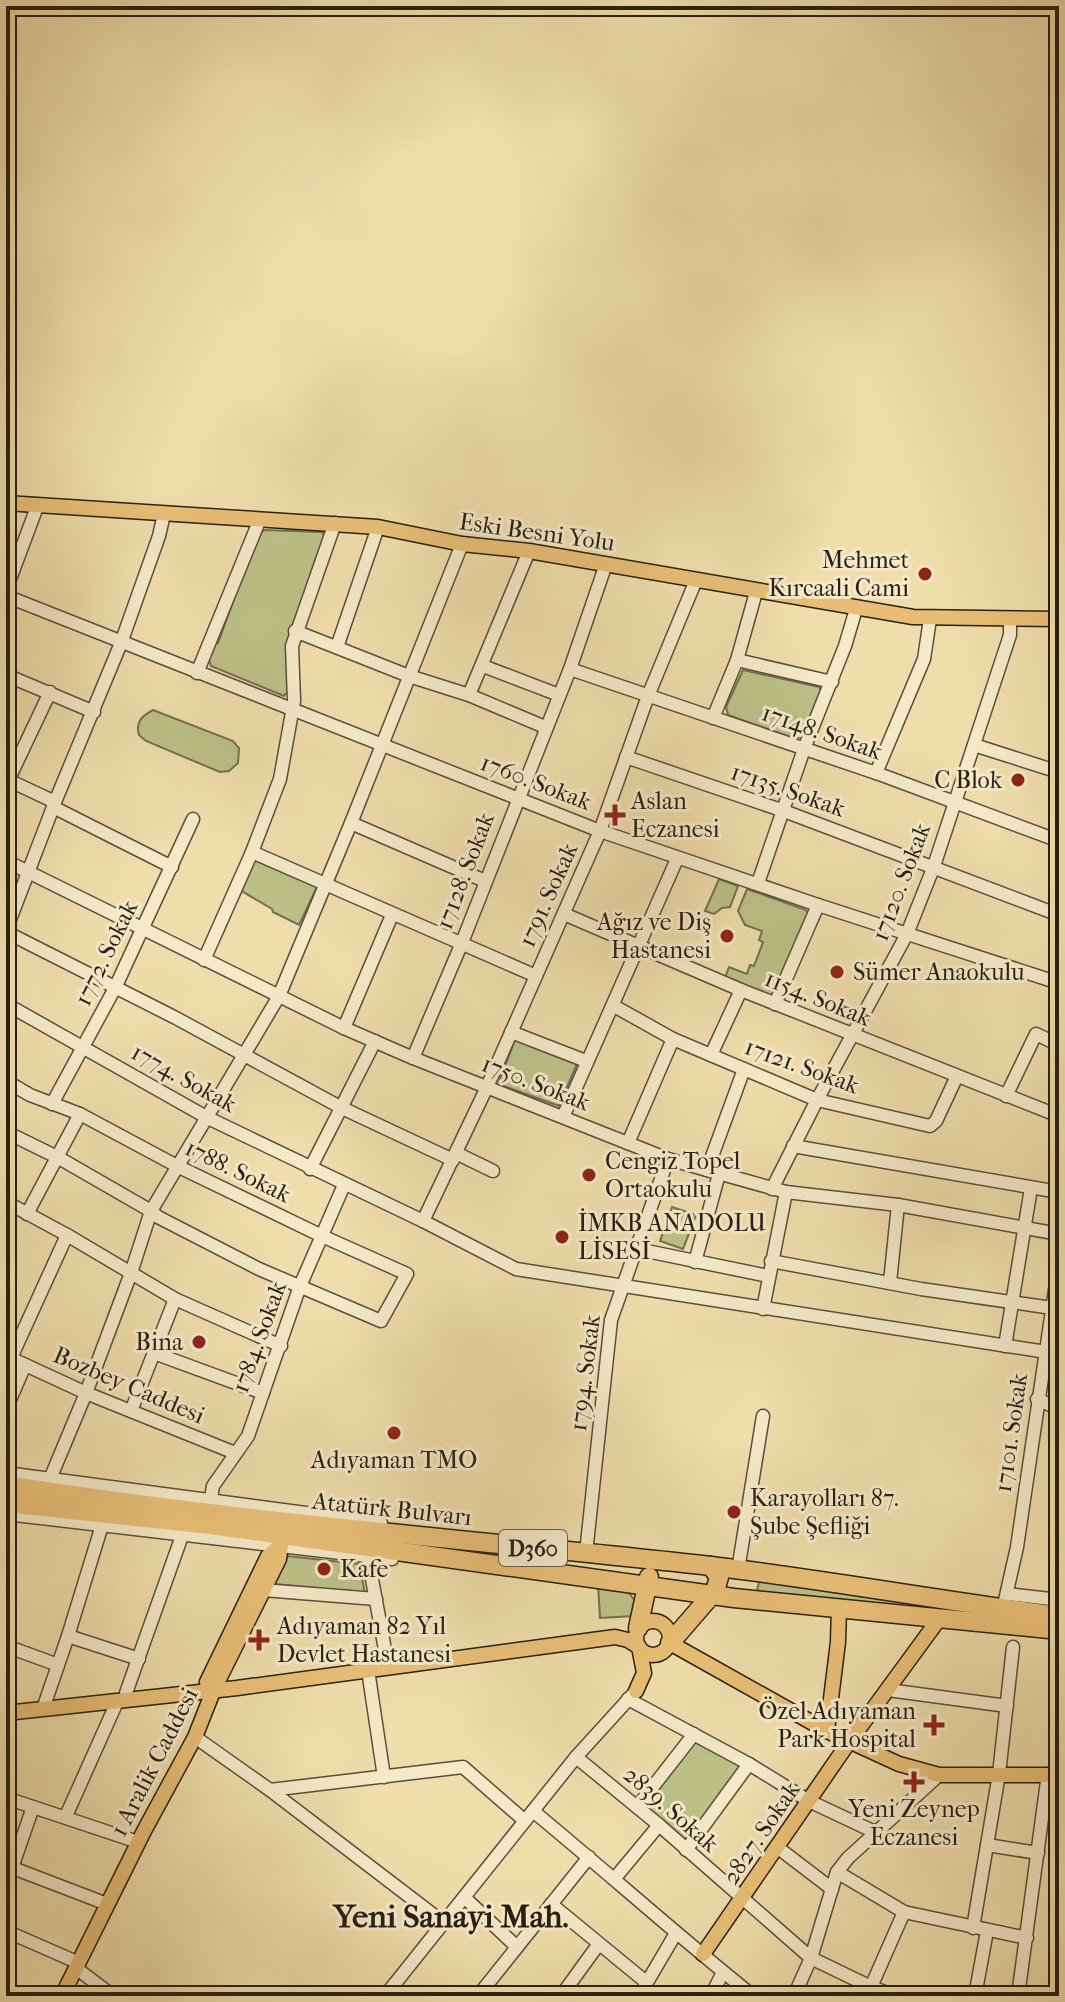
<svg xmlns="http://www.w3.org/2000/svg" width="1065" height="2002" font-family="'IM FELL French Canon',serif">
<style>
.green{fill:#bcc087;stroke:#72704e;stroke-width:2}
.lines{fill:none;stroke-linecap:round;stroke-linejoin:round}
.minor-casing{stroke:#5a4e3a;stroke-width:15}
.major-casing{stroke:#291f14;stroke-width:17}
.highway-casing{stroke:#291f14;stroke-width:21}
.minor{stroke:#f5e9c8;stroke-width:12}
.major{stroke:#e8be76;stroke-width:14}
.highway{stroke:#e8be76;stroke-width:18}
.poi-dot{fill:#8f2418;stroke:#f5e9c8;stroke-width:3}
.labels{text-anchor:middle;stroke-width:6;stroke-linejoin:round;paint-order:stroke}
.shield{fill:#f5e9c8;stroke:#665c4a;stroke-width:2}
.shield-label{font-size:22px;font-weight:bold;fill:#291f14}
.street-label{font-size:24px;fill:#291f14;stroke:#f5e9c8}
.poi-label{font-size:24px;fill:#291f14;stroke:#f5e9c8;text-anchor:start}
.district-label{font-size:32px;font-weight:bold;fill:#291f14;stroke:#f5e9c8}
</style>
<rect width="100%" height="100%" fill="#efddab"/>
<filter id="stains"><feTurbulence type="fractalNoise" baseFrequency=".0025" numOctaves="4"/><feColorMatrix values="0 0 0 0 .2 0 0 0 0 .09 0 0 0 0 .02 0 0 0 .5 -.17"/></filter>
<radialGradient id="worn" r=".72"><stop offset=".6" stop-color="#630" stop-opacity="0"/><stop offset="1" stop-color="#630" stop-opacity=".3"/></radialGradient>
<g class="green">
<polygon points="265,530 321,532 325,535 286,645 289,690 284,696 211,666 208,657 214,642 218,643 258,533"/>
<polygon points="743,670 819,687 821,690 802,736 795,739 728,715 726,707"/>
<path d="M153,710l80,31 6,7 -1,15 -9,8 -9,1 -74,-31 -7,-6c-4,-13 3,-19 14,-25z"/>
<polygon points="254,860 317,887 299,925 273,912 272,909 240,890"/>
<polygon points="719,879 738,886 730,907 722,908 714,914 705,911"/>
<polygon points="747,889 806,910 809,915 771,997 725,978 729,967 747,974 750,965 754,966 763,942 759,940 762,931 745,925 738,911"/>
<polygon points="515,1040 577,1064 559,1106 498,1084"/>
<polygon points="672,1207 696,1215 683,1249 660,1241"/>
<polygon points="287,1556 359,1564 365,1593 274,1584"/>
<polygon points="760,1578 1059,1621 756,1595"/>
<polygon points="598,1584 626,1589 638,1605 634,1616 600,1618"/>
<polygon points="695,1737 737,1763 739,1768 689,1838 682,1839 643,1805"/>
</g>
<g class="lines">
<g class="minor-casing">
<g id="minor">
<polyline points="6,590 37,507"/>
<polyline points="6,596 600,831 818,905 1059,983"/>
<polyline points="295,631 409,676 469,695 545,727"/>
<polyline points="337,647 378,527"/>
<polyline points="737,660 832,682"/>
<polyline points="483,666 559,695"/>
<polyline points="570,669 879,774 1059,841"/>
<polyline points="197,673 260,519"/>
<polyline points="6,675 94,712"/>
<polyline points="469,695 529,551"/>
<polyline points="713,718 737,660 756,592"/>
<polyline points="974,745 1059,772"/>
<polyline points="626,757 784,811 1059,915"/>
<polyline points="876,773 924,659 930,619"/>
<polyline points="8,780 55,802"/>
<polyline points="6,785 50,692"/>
<polyline points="53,807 172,867"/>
<polyline points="351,823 485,881"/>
<polyline points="252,852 536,976"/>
<polyline points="6,861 344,1028 413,1058 668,1159 786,1192 898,1205 1059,1234"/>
<polyline points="758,883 804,749 845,646 856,609"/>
<polyline points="564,914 741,990 1059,1116"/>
<polyline points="6,930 55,802 121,643 159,536 164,514"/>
<polyline points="6,932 174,1017 342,1108 453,1160"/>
<polyline points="204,960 252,852 280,779 294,701 292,646 335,523"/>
<polyline points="6,1004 208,1118 423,1221 516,1269 1059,1354"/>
<polyline points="775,1004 818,905"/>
<polyline points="614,1006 673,1039 817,1100 930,1126 936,1121 957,1076"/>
<polyline points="344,1028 392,915"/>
<polyline points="511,1032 586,1061"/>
<polyline points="711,1055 741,990"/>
<polyline points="413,1058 461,945 570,669 606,564"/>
<polyline points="6,1081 30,1095 80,1114 177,1166 322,1236 407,1274 381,1321 259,1269 158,1217 151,1211 59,1158 6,1132"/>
<polyline points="1006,1096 1036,1034 1059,1045"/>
<polyline points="52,1104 115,988 193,819"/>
<polyline points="563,1117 677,859"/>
<polyline points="628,1143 673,1039"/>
<polyline points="793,1146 1059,1192"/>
<polyline points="456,1153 493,1171"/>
<polyline points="310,1169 375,1041"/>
<polyline points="707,1170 744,1069"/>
<polyline points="772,1189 817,1100 907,934 934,866 1010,635 1010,619"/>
<polyline points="6,1202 67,1235 175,1299 281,1346"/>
<polyline points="27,1214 80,1114"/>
<polyline points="423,1221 487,1087 600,831 648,696 696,580"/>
<polyline points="637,1249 768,1276"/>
<polyline points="771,1261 921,1289 1059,1309"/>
<polyline points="695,1262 719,1174"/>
<polyline points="890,1282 898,1205"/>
<polyline points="763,1309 786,1192"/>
<polyline points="1005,1346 1031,1188"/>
<polyline points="154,1353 263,1393"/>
<polyline points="6,1356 86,1393 235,1453"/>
<polyline points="11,1358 67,1235"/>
<polyline points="1037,1399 1059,1409"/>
<polyline points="6,1409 25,1365"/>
<polyline points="131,1411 175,1299"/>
<polyline points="6,1473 381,1523"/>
<polyline points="50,1479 86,1393 131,1273 151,1211 279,996 351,823 462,544"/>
<polyline points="210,1505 213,1486 248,1436 300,1286 344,1185"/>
<polyline points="6,1514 392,1559"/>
<polyline points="367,1552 388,1666"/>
<polyline points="586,1553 611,1320 668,1159"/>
<polyline points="738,1570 763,1416"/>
<polyline points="263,1590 376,1599"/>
<polyline points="1007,1594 1059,1600"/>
<polyline points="1003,1609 1017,1547 1059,1263"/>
<polyline points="68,1636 139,1659"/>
<polyline points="6,1646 58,1665"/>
<polyline points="368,1670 384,1777"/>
<polyline points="888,1690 1007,1706"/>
<polyline points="126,1693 183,1533"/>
<polyline points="628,1699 749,1764 809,1801 877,1833"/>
<polyline points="45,1703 68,1636 103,1522"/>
<polyline points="195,1737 270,1790 444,1923"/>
<polyline points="576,1757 659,1825 811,1958 871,1987 896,1996"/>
<polyline points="270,1790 463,1767 525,1821"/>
<polyline points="6,1798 138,1842"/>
<polyline points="637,1807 694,1734"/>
<path d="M533,1811c74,61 145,125 220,185"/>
<polyline points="66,1816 117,1702"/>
<polyline points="987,1845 1038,1853"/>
<polyline points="777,1847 832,1889"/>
<polyline points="686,1850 749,1764"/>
<polyline points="13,1868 107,1904"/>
<polyline points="837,1872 904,1912 1027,1938"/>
<polyline points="615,1878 659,1825"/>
<polyline points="6,1885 33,1807"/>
<polyline points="465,1898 517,1947"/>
<polyline points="551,1904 646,1982"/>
<polyline points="973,1928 999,1774 1013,1647"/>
<polyline points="6,1931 79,1963"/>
<polyline points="76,1968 113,1996"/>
<polyline points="385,1996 576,1757 636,1691"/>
<polyline points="478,1996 589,1857"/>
<polyline points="561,1996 598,1945"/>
<polyline points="639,1996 676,1933"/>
<polyline points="711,1996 723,1972"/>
<polyline points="794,1996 811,1958 837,1872 848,1858 939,1775"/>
<polyline points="867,1996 904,1912"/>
<polyline points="975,1996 987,1931"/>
<polyline points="1018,1996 1048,1774"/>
</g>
</g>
<g class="major-casing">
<g id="major">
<polyline points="6,503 378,527 462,544 529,551 913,617 1059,619"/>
<circle cx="653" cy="1638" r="17"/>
<polyline points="670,1643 827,1731 899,1764 939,1775 1059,1775"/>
<polyline points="214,1689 207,1682 268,1556 281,1545"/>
<polyline points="6,1713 237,1688 615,1637 628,1640 639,1647 644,1673 636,1691"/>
<polyline points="827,1731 838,1642 839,1608"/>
<polyline points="703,1954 849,1742 939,1619"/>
<polyline points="62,1996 144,1831 195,1737 214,1689 279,1559 281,1545"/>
</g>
</g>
<g class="highway-casing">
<g id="highway">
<path d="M6,1485c234,37 470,55 705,81 116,14 232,35 348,50"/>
<polyline points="6,1503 210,1525 734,1598 1059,1630"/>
<polyline points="638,1628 649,1577"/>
<polyline points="670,1643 715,1591 719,1577 711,1566"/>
</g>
</g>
<use href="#minor" class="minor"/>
<use href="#major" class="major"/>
<use href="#highway" class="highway"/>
</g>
<g class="poi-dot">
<circle cx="925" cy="574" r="8"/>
<circle cx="1018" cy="780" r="8"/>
<path d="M611 803h8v8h8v8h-8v8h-8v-8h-8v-8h8z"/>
<circle cx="727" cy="936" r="8"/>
<circle cx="837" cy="972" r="8"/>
<circle cx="589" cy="1175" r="8"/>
<circle cx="562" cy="1237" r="8"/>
<circle cx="199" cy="1342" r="8"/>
<circle cx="394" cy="1433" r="8"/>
<circle cx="734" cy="1512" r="8"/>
<circle cx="324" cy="1569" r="8"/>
<path d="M255 1628h8v8h8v8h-8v8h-8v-8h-8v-8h8z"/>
<path d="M930 1713h8v8h8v8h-8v8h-8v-8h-8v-8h8z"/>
<path d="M910 1770h8v8h8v8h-8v8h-8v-8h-8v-8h8z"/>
</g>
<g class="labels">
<rect class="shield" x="499" y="1530" width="68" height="36" rx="6"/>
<g class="shield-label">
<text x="533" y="1556">D360</text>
</g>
<g class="street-label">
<text transform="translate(537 532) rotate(8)" y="8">Eski Besni Yolu</text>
<text transform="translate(822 732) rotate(19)" y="8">17148. Sokak</text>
<text transform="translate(536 782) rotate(21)" y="8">1760. Sokak</text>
<text transform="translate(788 790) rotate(19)" y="8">17135. Sokak</text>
<text transform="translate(465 871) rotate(-69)" y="8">17128. Sokak</text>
<text transform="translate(901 882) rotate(-69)" y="8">17120. Sokak</text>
<text transform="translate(548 895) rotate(-66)" y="8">1791. Sokak</text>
<text transform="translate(106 953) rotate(-64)" y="8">1772. Sokak</text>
<text transform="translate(818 998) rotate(22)" y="8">1154. Sokak</text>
<text transform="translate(802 1066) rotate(20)" y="8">17121. Sokak</text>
<text transform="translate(184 1078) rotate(29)" y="8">1774. Sokak</text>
<text transform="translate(536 1083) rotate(21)" y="8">1750. Sokak</text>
<text transform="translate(238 1171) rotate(26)" y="8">1788. Sokak</text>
<text transform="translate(259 1337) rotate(-70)" y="8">1784. Sokak</text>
<text transform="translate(585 1373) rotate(-83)" y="8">1794. Sokak</text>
<text transform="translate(129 1385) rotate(23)" y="8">Bozbey Caddesi</text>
<text transform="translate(1011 1433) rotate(-82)" y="8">17101. Sokak</text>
<text transform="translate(392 1509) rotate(6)" y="8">Atatürk Bulvarı</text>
<text transform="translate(154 1762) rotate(-63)" y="8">1 Aralik Caddesi</text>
<text transform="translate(671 1809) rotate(41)" y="8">2839. Sokak</text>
<text transform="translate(761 1833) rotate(-56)" y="8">2827. Sokak</text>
</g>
<g class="poi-label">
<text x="909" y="568" text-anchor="end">Mehmet<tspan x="909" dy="28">Kırcaali Cami</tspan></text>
<text x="1002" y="788" text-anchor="end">C Blok</text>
<text x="631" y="809">Aslan<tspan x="631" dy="28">Eczanesi</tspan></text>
<text x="711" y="930" text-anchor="end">Ağız ve Diş<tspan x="711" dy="28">Hastanesi</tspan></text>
<text x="853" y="980">Sümer Anaokulu</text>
<text x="605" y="1169">Cengiz Topel<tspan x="605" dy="28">Ortaokulu</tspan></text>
<text x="578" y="1231">İMKB ANADOLU<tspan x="578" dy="28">LİSESİ</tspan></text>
<text x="183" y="1350" text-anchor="end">Bina</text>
<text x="394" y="1468" text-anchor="middle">Adıyaman TMO</text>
<text x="750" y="1506">Karayolları 87.<tspan x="750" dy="28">Şube Şefliği</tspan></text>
<text x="340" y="1577">Kafe</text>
<text x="277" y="1634">Adıyaman 82 Yıl<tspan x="277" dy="28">Devlet Hastanesi</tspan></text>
<text x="916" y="1719" text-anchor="end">Özel Adıyaman<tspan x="916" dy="28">Park Hospital</tspan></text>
<text x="914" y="1817" text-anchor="middle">Yeni Zeynep<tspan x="914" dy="28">Eczanesi</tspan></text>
</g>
<g class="district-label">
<text x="451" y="1927">Yeni Sanayi Mah.</text>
</g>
</g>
<rect width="1065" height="2002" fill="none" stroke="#efddab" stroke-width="32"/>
<rect x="8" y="8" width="1049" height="1986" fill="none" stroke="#291f14" stroke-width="4"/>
<rect x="16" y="16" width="1033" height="1970" fill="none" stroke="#291f14" stroke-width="2"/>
<rect width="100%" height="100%" filter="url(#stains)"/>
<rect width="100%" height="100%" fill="url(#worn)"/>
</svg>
